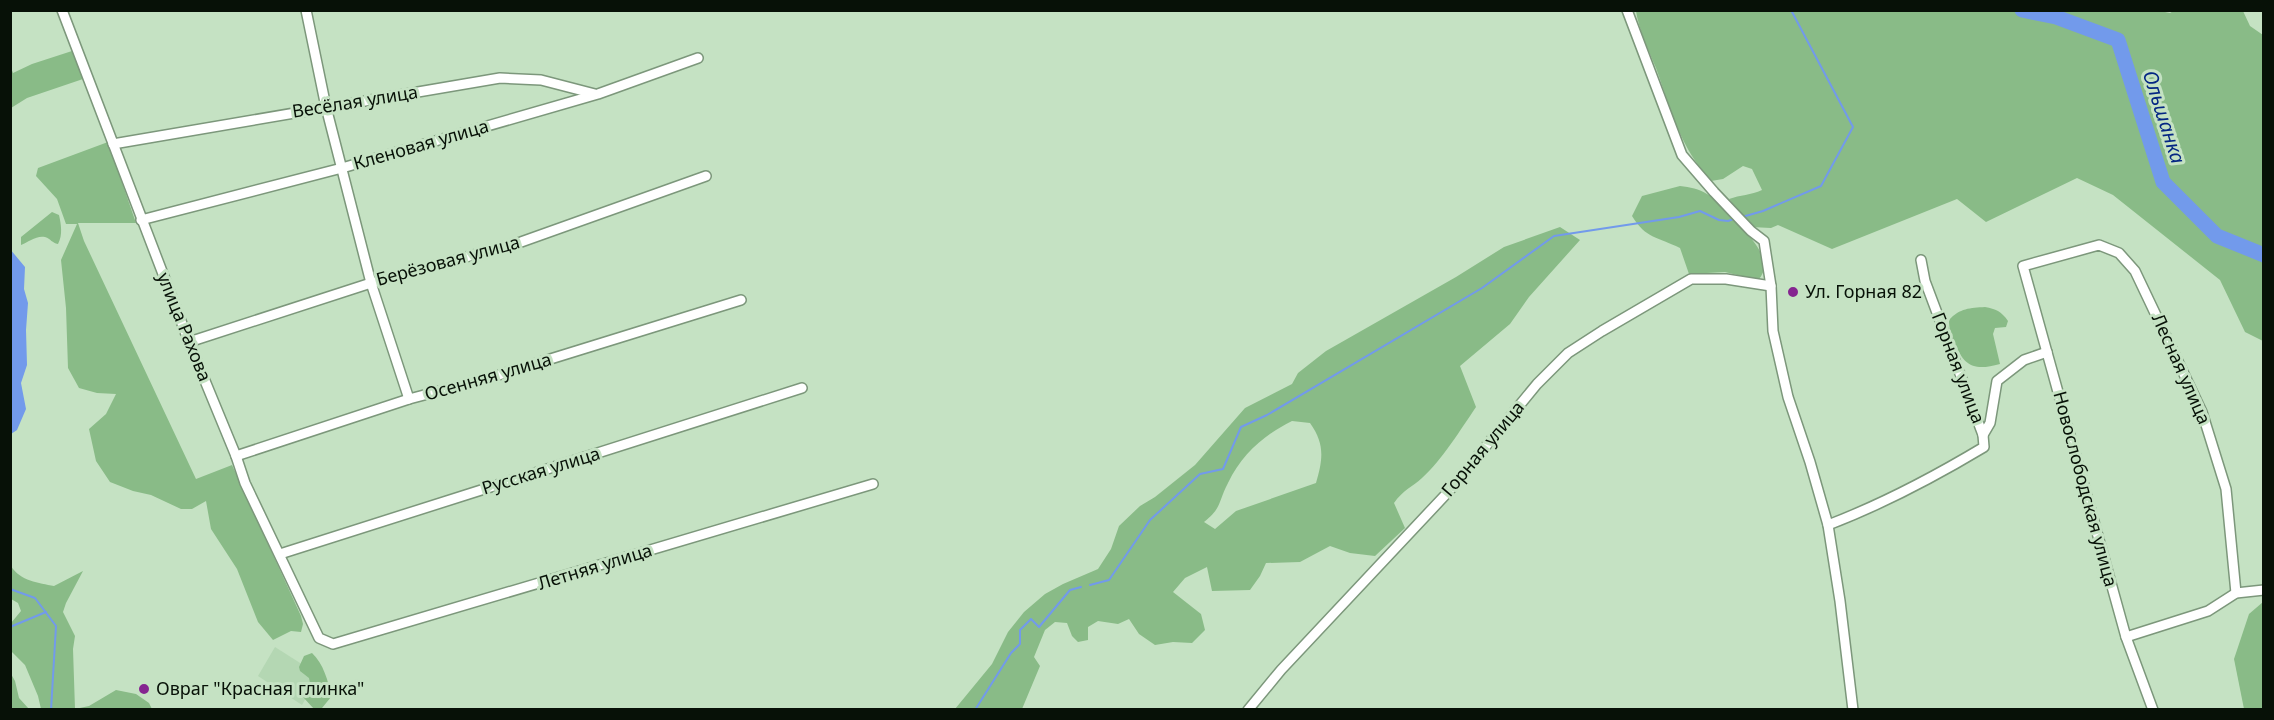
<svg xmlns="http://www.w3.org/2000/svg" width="2274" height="720" font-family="'Noto Sans',sans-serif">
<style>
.built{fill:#b4d7b3}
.green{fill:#89bb87;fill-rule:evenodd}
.water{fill:#729aeb}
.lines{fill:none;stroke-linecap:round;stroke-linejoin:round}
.stream{stroke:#729aeb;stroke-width:2}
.river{stroke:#729aeb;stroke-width:15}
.minor-casing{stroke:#7c977b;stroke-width:12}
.minor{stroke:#fff;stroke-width:9}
.poi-dot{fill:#852590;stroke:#c5e2c3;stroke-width:2}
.labels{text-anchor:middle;stroke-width:6;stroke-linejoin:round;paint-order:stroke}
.street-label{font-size:18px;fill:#071107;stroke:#c5e2c3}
.poi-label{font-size:18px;fill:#071107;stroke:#c5e2c3;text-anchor:start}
.water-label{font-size:20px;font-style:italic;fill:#042683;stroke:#c5e2c3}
</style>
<rect width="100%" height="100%" fill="#c5e2c3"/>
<polygon class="built" points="275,647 319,675 302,705 258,676"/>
<g class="green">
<path d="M2155,10l15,3 5,-3 68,1 7,15 13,9v306l-18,-9 -25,-52 -107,-85 -36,-17 -91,44 -29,-23 -125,50 -54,-24 -7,3 -20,-1 -22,-28c11,-4 22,-4 33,-9l-10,-21 -9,-3 -20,13 -12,2c-31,-34 -40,-71 -55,-113 -8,-19 -17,-38 -20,-57z"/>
<polygon points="72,51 83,79 27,98 11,108 11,68 13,73 32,64"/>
<polygon points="108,142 136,223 78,223 84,241 196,479 232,465 301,616 303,624 301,632 291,631 273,640 258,622 237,569 211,529 206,501 192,509 181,509 151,495 133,491 110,482 96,461 89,429 106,414 116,394 97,393 79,388 68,368 66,308 61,260 77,224 66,224 57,199 36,176 38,168"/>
<path d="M1680,186c10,1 19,3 27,8 10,5 17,15 24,23 13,13 47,43 27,63l-33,-8 -36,2 -9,-26c-22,-11 -34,-9 -48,-32l10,-20z"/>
<path d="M52,212l7,3c2,9 4,20 -1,29 -6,-1 -7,-5 -13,-7 -8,-2 -17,5 -24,8v-8z"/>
<path d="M1560,227l20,13 -51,57 -19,27 -50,42 16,41c-15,22 -34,53 -54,71 -10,9 -19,12 -28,25l11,25 -30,28 -25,-3 -20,-7 -30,16 -34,1 -6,13 -10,14 -38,1 -5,-24 -22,11 -12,14 28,22 4,16 -13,13 -19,-1 -18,3 -16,-11 -10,-15 -11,5 -20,-3 -10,6v13l-10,2 -6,-6 -5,-13 -12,-1 -10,8 -11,27 6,9 -18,43h-67l37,-45 16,-32 16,-20 21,-18 18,-10 35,-15 13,-20 8,-23 21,-20 15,-9 40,-32 50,-57 47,-24 6,-11 28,-22 130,-74 48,-30zM1292,421l18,2c15,21 13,36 6,60l-80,28 -21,18 -11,-7c18,-14 14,-20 24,-39 14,-29 36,-48 64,-62z"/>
<path d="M1985,307c11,2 16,4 23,14l-2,6 -11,1 -2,6 7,30c-25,7 -36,3 -45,-21 -4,-8 -6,-14 -6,-23 11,-12 21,-12 36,-13z"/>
<path d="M11,566c9,15 28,17 43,20l29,-15 -17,32 -3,9 12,24 -2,13 2,60 14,-3 27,-16 20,4 13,9 3,6h-111l-3,-13 -13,-31 -14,-14v-28l10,-12 -3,-8 -7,-4z"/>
<polygon points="2263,602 2263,709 2244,709 2234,659 2249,614"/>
<path d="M312,653c11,10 17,29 19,44l-9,11 -8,1 -11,-12 7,-14 -1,-5 -9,-7 -1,-4 5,-11z"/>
<polygon points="11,674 15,681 19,698 29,709 11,709"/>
</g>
<polygon class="water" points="10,249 25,267 24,289 28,303 26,330 27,365 21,383 26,409 17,430 11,434"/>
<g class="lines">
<g class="stream">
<polyline points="1742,217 1763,211 1821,186 1853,127 1791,10"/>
<polyline points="1090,585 1109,580 1150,520 1200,474 1223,469 1241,427 1267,415 1482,288 1554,236 1679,217 1700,211 1719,220 1728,221 1736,218"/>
<polyline points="10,589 35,598 56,626 51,710"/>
<polyline points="10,627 46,612"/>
<polyline points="975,710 1011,653 1020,644 1020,630 1031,619 1039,627 1070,590 1081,587"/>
</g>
<polyline class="river" points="2022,10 2056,17 2118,40 2163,182 2217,236 2264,255"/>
<g class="minor-casing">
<g id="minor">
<polyline points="62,10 189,342 236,456 245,483 319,638 333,644 873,484"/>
<polyline points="306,10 326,107 371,283 409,399"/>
<polyline points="1627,10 1682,155 1714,192 1751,231 1764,241 1771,286 1773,331 1788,397 1810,462 1828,525 1840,601 1853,710"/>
<polyline points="113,144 500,78 541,80 595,94"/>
<polyline points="141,220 342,168 598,94 698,58"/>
<polyline points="189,342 371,283 521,242 706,176"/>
<polyline points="1983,435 1990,423 1997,381 2024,360 2047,352"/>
<polyline points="236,456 409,399 489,378 741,300"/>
<path d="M1828,525c55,-21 106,-48 156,-78l-1,-12 -58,-154 -4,-21"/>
<polyline points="280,554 802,388"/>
<polyline points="2126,637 2208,611 2236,593 2264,590"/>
<polyline points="1248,710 1281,670 1449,491 1537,384 1568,353 1602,331 1691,279 1726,279 1771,286"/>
<polyline points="2153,710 2126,637 2023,266 2099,245 2119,253 2135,271 2202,412 2226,489 2236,593"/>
</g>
</g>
<use href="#minor" class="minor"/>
</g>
<g class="poi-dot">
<circle cx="1793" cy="292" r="6"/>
<circle cx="144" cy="689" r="6"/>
</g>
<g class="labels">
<g class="street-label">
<text transform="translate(355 102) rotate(-9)" y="6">Весёлая улица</text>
<text transform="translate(421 145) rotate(-16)" y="6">Кленовая улица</text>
<text transform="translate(448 261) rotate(-15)" y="6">Берёзовая улица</text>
<text transform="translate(184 327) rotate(68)" y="6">улица Рахова</text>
<text transform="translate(1958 368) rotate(69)" y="6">Горная улица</text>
<text transform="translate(2181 369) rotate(66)" y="6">Лесная улица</text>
<text transform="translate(488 377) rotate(-16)" y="6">Осенняя улица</text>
<text transform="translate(1483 449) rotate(-50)" y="6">Горная улица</text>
<text transform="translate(541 471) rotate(-17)" y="6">Русская улица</text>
<text transform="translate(2085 489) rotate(75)" y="6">Новослободская улица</text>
<text transform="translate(595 567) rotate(-17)" y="6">Летняя улица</text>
</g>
<g class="poi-label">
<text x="1805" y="298">Ул. Горная 82</text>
<text x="156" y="695">Овраг "Красная глинка"</text>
</g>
<g class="water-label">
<text transform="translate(2164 117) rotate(72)" y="7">Ольшанка</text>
</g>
</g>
<rect width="2274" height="720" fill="none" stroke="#071107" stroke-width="24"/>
</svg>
